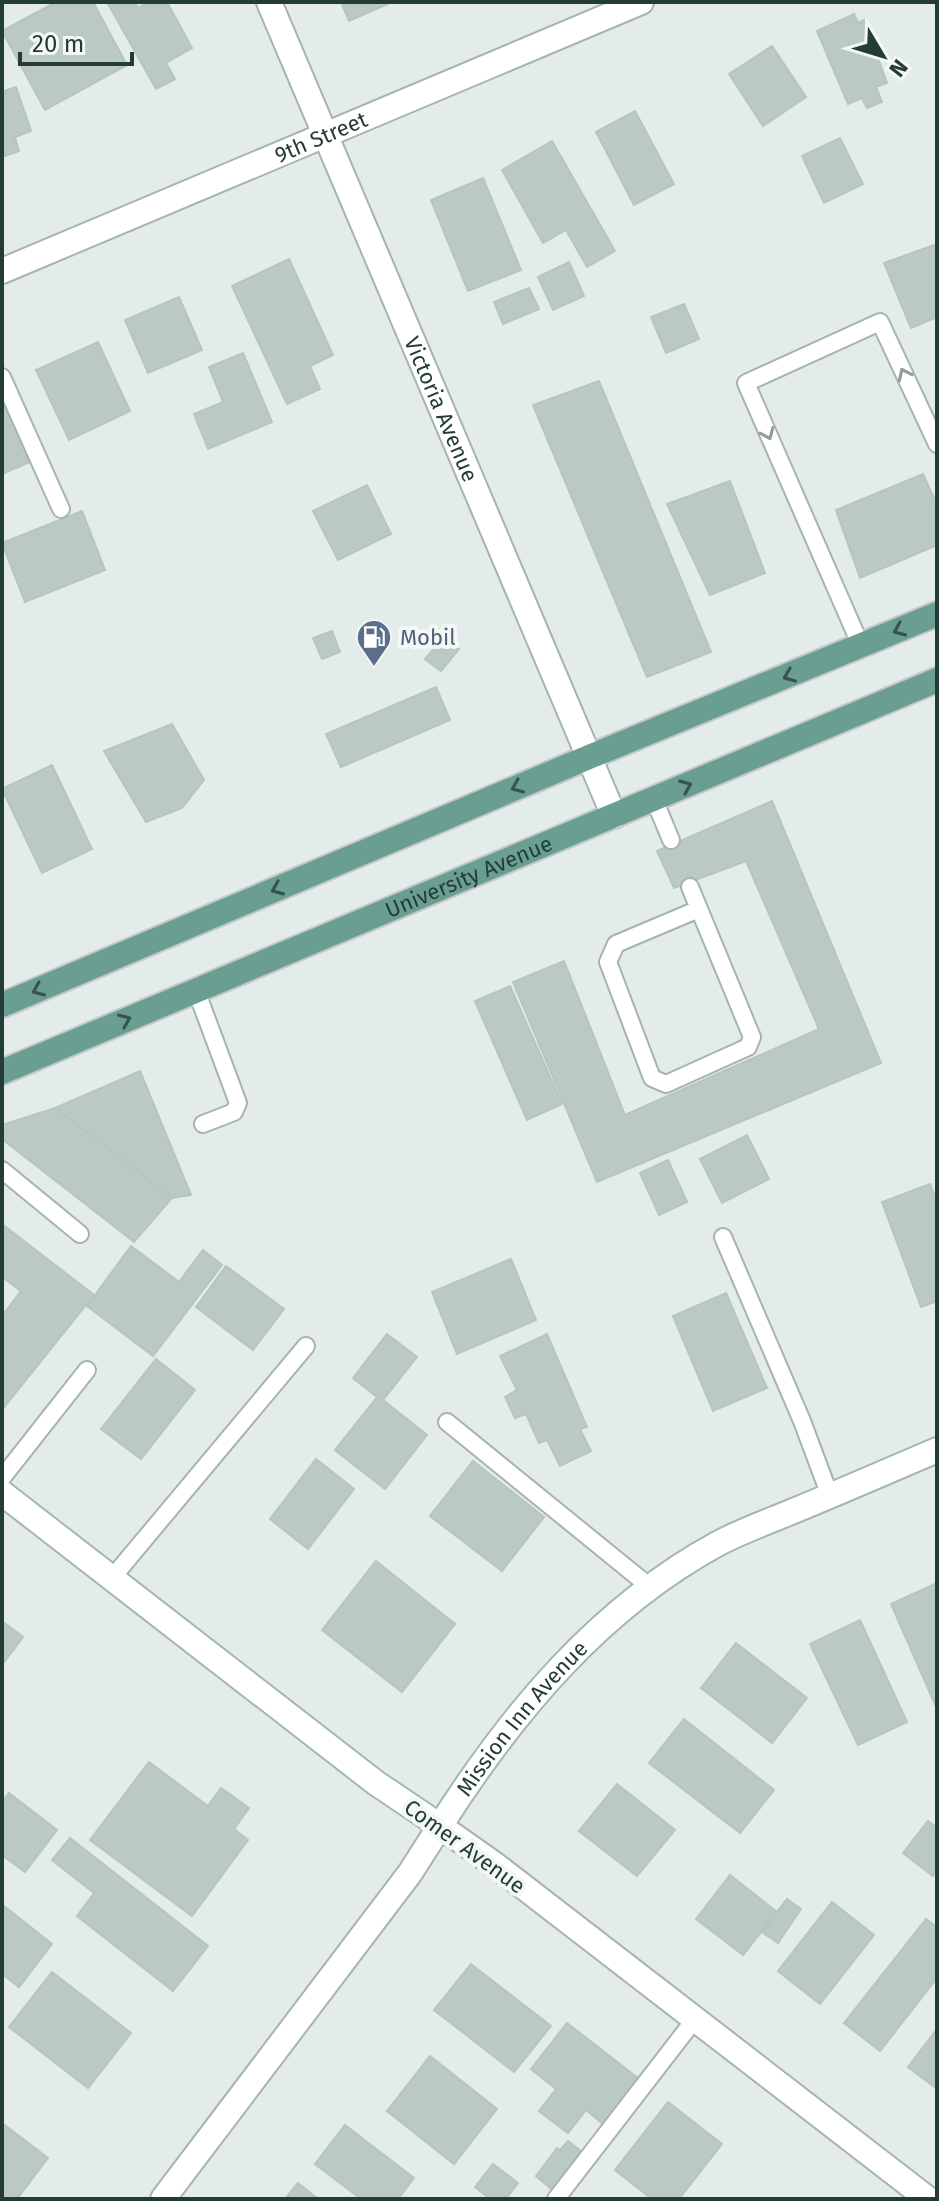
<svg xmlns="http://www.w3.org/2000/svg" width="939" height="2201" font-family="'Fira Sans',sans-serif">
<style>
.building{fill:#bbc9c4;stroke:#b6c5bf;stroke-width:2}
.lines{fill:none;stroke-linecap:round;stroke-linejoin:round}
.service-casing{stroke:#a6b4af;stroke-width:20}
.minor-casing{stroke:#a6b4af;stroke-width:28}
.tertiary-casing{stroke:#a6b4af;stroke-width:28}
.secondary-casing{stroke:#a2b7b0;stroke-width:28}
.primary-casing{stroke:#c2c8c7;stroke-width:28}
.service{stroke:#fff;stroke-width:16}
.minor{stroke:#fff;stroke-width:24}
.tertiary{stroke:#fff;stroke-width:24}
.secondary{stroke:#fff;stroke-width:24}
.primary{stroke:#6a9e92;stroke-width:24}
.oneway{stroke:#929e9a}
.oneway2{stroke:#36544d}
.labels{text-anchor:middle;stroke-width:8;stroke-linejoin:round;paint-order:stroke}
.street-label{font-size:22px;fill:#243c36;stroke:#f3f8f6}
.service-label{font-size:22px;fill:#4e5e75;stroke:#f3f8f6;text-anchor:start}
</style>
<rect width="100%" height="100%" fill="#e3ece8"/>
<g class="building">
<polygon points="56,2 93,2 127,65 45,110 2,31"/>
<polygon points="107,2 135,2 138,8 149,2 167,2 192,48 166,63 175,79 156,89"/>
<polygon points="341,2 392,2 349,21"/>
<polygon points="854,14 858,23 864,20 887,83 876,87 882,102 867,108 862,98 848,104 817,31"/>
<polygon points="772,46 806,97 763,126 729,74"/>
<polygon points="16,87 31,131 15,137 19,151 2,157 2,92"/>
<polygon points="635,111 674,184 634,205 596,132"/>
<polygon points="840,138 863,184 824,203 802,156"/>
<polygon points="552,141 615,251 587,267 566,230 543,243 502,170"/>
<polygon points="483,178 521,270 468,291 431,200"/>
<polygon points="937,244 937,317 911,328 884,263"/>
<polygon points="289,259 333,355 310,366 320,389 287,404 232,286"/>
<polygon points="569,262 584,296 553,310 538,277"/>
<polygon points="529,288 539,309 503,324 494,302"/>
<polygon points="179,297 202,350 148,373 125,320"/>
<polygon points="684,304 699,339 666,353 651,317"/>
<polygon points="98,342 130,411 69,440 36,370"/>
<polygon points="243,353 272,422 208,449 194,414 223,402 209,367"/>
<polygon points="599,381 711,652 647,677 533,405"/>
<polygon points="2,393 30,462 2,474"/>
<polygon points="923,474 937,505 937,545 860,578 836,510"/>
<polygon points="730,481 765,573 710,595 667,504"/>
<polygon points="367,485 391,534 338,560 313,511"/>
<polygon points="82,511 105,570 25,602 2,543"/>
<polygon points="332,631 340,652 322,659 313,638"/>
<polygon points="444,637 459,649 441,671 425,659"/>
<polygon points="436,687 450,720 341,767 326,734"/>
<polygon points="172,724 204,780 182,808 146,822 104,751"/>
<polygon points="52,765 92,849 42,873 2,789"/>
<polygon points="772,801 881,1063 597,1182 513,982 564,961 625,1115 819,1029 746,861 674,888 657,851"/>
<polygon points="510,986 562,1104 527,1120 475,1001"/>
<polygon points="140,1071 191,1195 172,1198 55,1108"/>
<polygon points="55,1108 172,1198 134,1242 2,1139 2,1125"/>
<polygon points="747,1135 769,1179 722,1203 700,1159"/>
<polygon points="668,1160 687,1202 659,1215 640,1173"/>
<polygon points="930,1184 937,1202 937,1301 921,1307 882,1202"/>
<polygon points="2,1224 94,1295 2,1410 2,1316 21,1291 2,1277"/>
<polygon points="131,1246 179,1282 203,1250 222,1265 153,1356 87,1306"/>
<polygon points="511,1259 536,1320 457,1354 432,1292"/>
<polygon points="226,1266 284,1309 253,1350 196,1307"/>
<polygon points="726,1293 767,1388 713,1411 673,1316"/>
<polygon points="387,1334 417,1357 383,1400 427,1435 385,1489 335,1450 377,1397 353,1378"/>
<polygon points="547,1334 587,1427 580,1429 591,1451 560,1466 547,1440 539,1443 526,1414 515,1418 505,1397 517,1390 500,1356"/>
<polygon points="156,1359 195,1390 141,1459 101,1429"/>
<polygon points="316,1459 354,1489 308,1549 270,1519"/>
<polygon points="473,1461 544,1517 502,1571 430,1516"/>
<polygon points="376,1561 455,1624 402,1692 322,1630"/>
<polygon points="937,1583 937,1709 891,1604"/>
<polygon points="860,1620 907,1722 858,1745 810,1644"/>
<polygon points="2,1621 23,1637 2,1665"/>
<polygon points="736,1643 807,1698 772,1743 701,1688"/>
<polygon points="684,1719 774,1790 740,1833 649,1763"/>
<polygon points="149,1762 208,1806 221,1788 249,1808 234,1829 248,1840 192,1916 90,1840"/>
<polygon points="617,1784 675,1830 637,1876 579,1831"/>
<polygon points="9,1793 57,1830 25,1872 2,1855 2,1802"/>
<polygon points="928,1821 937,1828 937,1871 933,1876 903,1853"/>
<polygon points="70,1838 208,1946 173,1991 77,1916 94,1893 52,1860"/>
<polygon points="730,1875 777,1912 743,1955 696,1919"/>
<polygon points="787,1899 801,1909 778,1943 762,1932"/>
<polygon points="832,1902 874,1935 820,2004 778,1971"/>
<polygon points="4,1906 52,1944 19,1987 2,1974"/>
<polygon points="926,1919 937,1927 937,1978 880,2051 844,2023"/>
<polygon points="471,1964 551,2026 514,2072 434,2010"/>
<polygon points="52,1972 131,2033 88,2088 9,2027"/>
<polygon points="567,2023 639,2079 603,2124 586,2110 568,2133 539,2111 556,2089 531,2069"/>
<polygon points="937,2029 937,2089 908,2067"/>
<polygon points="430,2056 497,2109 454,2164 387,2111"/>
<polygon points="668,2102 722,2144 679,2199 652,2199 615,2170"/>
<polygon points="2,2123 48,2158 17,2199 2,2199"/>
<polygon points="345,2125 414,2178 398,2199 361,2199 315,2164"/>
<polygon points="568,2141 585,2154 555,2192 536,2176 557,2148 560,2150"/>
<polygon points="493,2164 518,2183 506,2199 490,2199 475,2187"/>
<polygon points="298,2183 318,2199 285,2199"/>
</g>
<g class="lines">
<g class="service-casing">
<g id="service">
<polyline points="2,377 61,509"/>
<polyline points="861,646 746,383 880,322 937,444"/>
<polyline points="654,799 671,840"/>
<polyline points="690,887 752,1037 748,1047 666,1084 652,1078 608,962 616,944 699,909"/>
<polyline points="196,990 238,1103 234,1112 203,1124"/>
<polyline points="2,1170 80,1234"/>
<polyline points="723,1237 802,1421 830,1496"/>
<polyline points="447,1422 650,1587"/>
<polyline points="2,1478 87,1370"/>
<polyline points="112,1578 306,1346"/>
<polyline points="556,2199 695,2019"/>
</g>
</g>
<g class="minor-casing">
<g id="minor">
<path id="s1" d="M2,271l639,-269"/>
<polyline points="440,1826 494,1864 928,2199"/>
</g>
</g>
<g class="tertiary-casing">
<g id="tertiary">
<path id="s2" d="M269,2l345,814"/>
<polyline points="163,2199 410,1873 440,1826"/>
</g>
</g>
<g class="secondary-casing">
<g id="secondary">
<path id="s3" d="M2,1493l374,290 64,43c72,-113 159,-218 279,-283 23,-12 48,-21 72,-31 49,-20 97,-41 146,-62"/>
</g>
</g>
<g class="primary-casing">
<g id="primary">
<polyline points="2,1005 589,757 937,614"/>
<path id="s4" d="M2,1072l935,-392"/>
</g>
</g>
<use href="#service" class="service"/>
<use href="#minor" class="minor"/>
<use href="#tertiary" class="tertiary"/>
<use href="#secondary" class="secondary"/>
<use href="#primary" class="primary"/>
</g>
<defs><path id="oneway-chevron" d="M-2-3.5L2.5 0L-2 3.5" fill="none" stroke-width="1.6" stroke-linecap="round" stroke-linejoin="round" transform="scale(2)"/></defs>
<g class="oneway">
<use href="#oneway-chevron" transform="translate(904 374) rotate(-115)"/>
<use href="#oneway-chevron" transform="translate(768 434) rotate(67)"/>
</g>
<g class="oneway2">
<use href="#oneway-chevron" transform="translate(899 630) rotate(157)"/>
<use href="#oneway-chevron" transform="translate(789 676) rotate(158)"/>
<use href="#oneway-chevron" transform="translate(686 786) rotate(-23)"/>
<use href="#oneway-chevron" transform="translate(517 787) rotate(157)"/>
<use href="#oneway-chevron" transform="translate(277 889) rotate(157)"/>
<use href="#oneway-chevron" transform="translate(38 990) rotate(157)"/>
<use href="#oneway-chevron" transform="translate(125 1020) rotate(-23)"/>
</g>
<defs>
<g id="fuel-pin" transform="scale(1.8)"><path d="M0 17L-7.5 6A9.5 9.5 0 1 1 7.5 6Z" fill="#5c6f8a" stroke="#f3f8f6"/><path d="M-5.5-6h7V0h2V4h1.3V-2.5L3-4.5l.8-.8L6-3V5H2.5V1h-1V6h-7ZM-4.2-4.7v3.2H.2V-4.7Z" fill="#fff"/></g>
</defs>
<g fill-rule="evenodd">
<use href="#fuel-pin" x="374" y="637"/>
</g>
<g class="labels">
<g class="street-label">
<text dy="8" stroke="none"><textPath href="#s1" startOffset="346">9th Street</textPath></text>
<text dy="8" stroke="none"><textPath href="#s2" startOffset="442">Victoria Avenue</textPath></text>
<text dy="8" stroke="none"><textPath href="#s4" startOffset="506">University Avenue</textPath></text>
<text dy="8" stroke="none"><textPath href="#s3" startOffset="686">Mission Inn Avenue</textPath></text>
<text transform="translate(465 1846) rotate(36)" y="8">Comer Avenue</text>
</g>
<g class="service-label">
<text x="400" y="645">Mobil</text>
</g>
</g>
<rect width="939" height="2201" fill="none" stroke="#243c36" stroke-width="8"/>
<g transform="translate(883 56) rotate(128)" stroke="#f3f8f6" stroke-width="6" paint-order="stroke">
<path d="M0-6L14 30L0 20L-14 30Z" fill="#243c36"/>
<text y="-12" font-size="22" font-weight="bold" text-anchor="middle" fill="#243c36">N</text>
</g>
<path d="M20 52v12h112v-12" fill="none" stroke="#243c36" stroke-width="4"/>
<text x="32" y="52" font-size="24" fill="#243c36" stroke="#f3f8f6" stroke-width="6" paint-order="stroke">20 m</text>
</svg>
